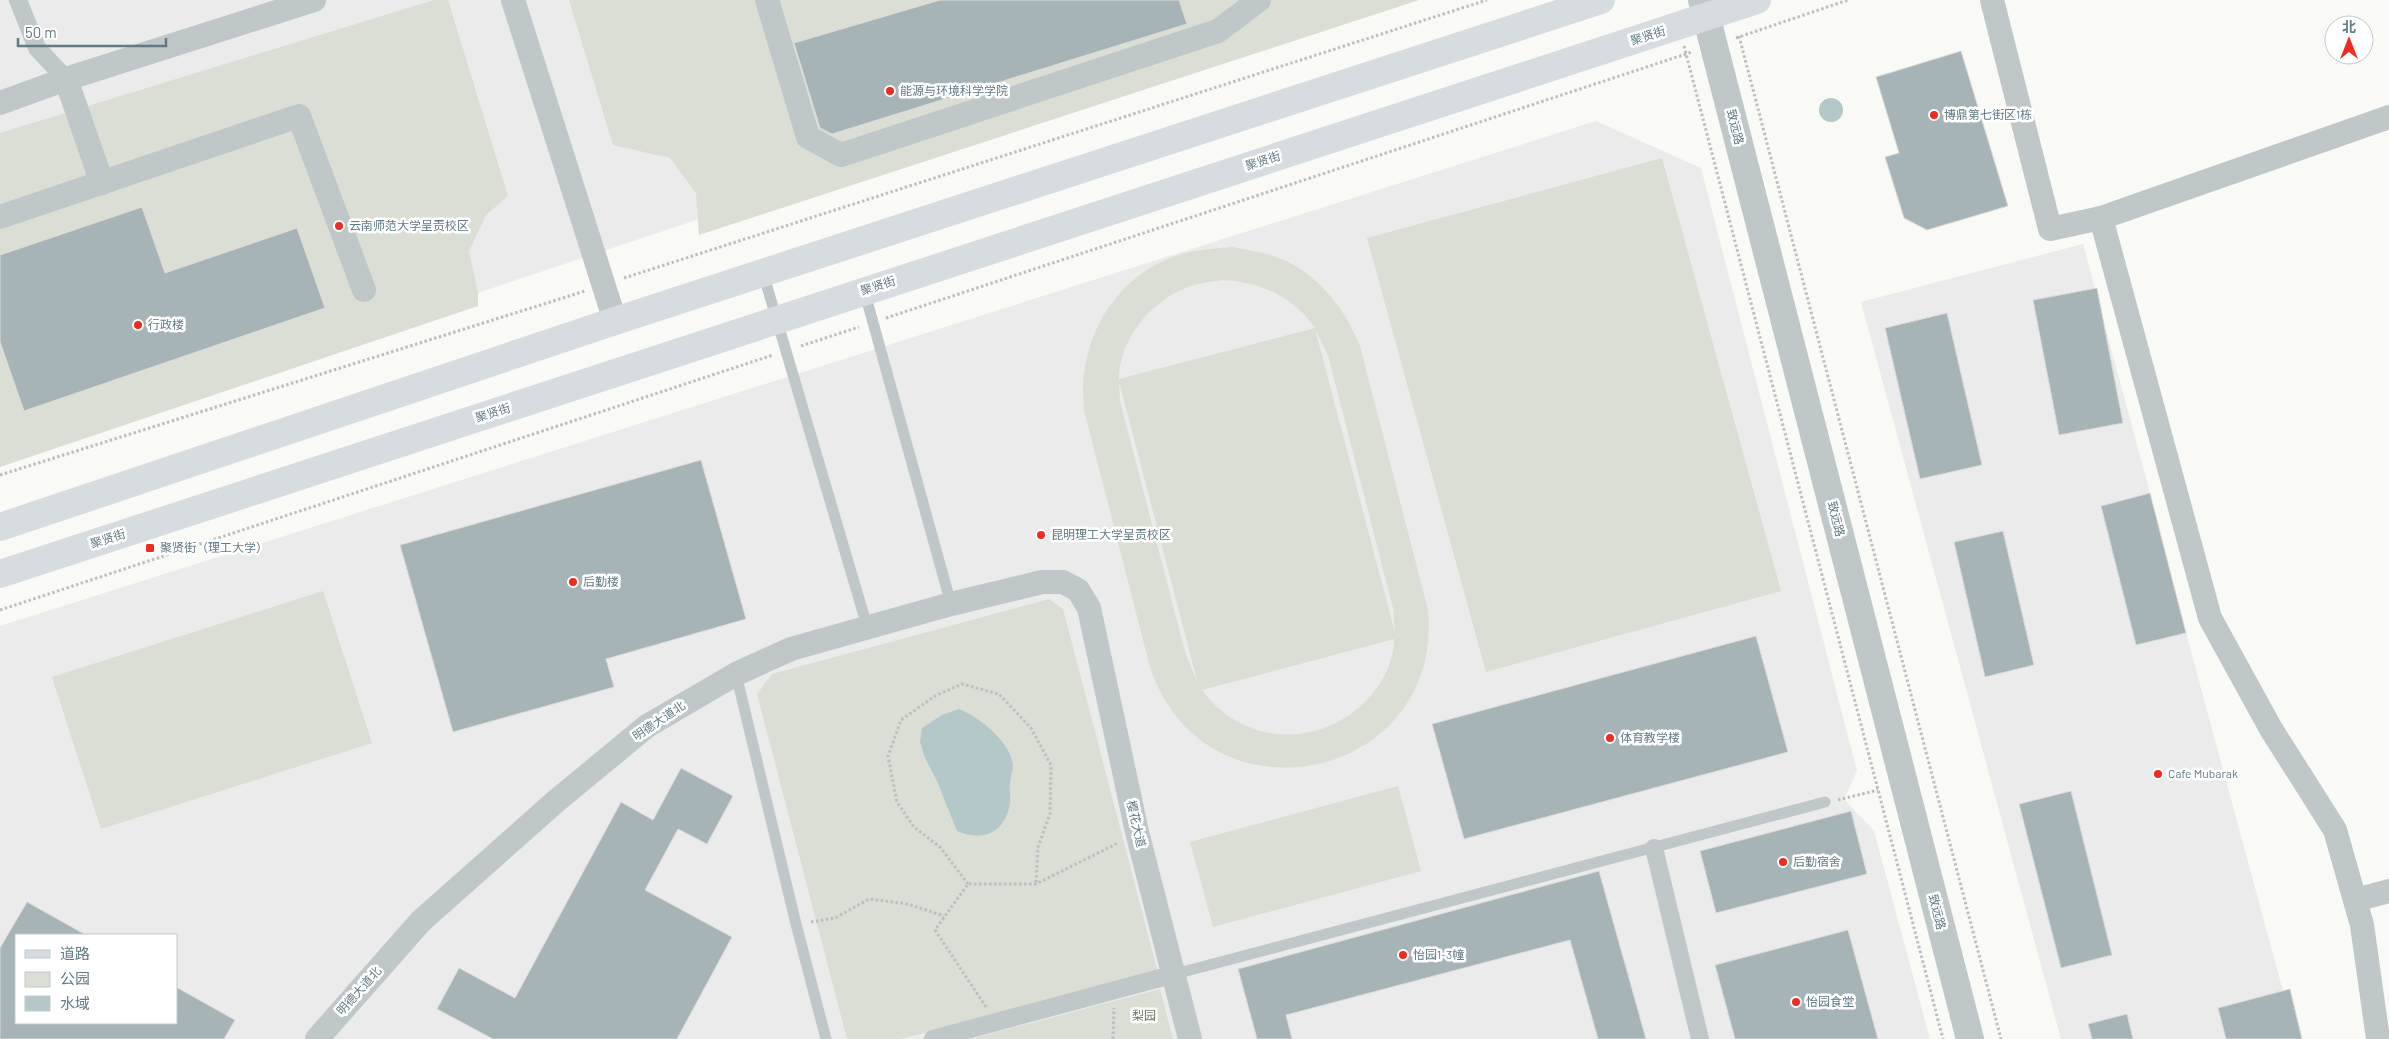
<svg xmlns="http://www.w3.org/2000/svg" width="2389" height="1039" font-family="Barlow,'Noto Sans SC',sans-serif">
<style>
.built{fill:#eaebea;fill-rule:evenodd}
.green{fill:#daded5;fill-rule:evenodd}
.water{fill:#b5c8c9}
.building{fill:#a6b3b7;stroke:#dbdbd9}
.lines{fill:none;stroke-linecap:round;stroke-linejoin:round}
.path{stroke:#babfc1;stroke-width:3;stroke-dasharray:2.5 2.5;stroke-linecap:butt}
.service{stroke:#bfc7c9;stroke-width:11}
.pedestrian{stroke:#bfc7c9;stroke-width:18}
.minor{stroke:#bfc7c9;stroke-width:24}
.tertiary{stroke:#bfc7c9;stroke-width:28}
.secondary{stroke:#d6dcdf;stroke-width:28}
.poi-dot{fill:#ee2c21;stroke:#fff;stroke-width:2}
.labels{text-anchor:middle;stroke-width:5;stroke-linejoin:round;paint-order:stroke}
.street-label{font-size:12px;fill:#627a83;stroke:#fff}
.poi-label{font-size:12px;fill:#627a83;stroke:#fff;text-anchor:start}
.park-label{font-size:12px;fill:#6b7a62;stroke:#fff}
</style>
<rect width="100%" height="100%" fill="#f9f9f6"/>
<g class="built">
<polygon points="0,0 1357,0 0,452"/>
<path d="M1596,121l105,47 156,603 -13,28 30,32 56,208h-1930v-413zM16,935h160v88h-160z"/>
<polygon points="2083,244 2150,493 2186,633 2296,1039 2061,1039 1861,302"/>
</g>
<g class="green">
<polygon points="434,0 448,0 508,196 486,215 469,251 478,293 478,306 0,467 0,133"/>
<polygon points="569,0 1419,0 699,235 696,193 670,158 613,145"/>
<polygon points="1662,158 1781,591 1486,672 1367,238"/>
<path d="M1232,247c13,3 26,4 38,8 44,13 74,51 90,91l68,264c16,172 -224,221 -278,57l-66,-257c-7,-65 27,-132 92,-154 18,-7 37,-7 56,-9zM1223,280c38,2 70,16 92,48l-196,51c0,-38 29,-74 62,-89 13,-7 28,-8 42,-10zM1315,329l13,26 65,253 2,25zM1119,385h1l78,299 -13,-32 -65,-251zM1394,639c1,16 -8,36 -17,49 -44,60 -131,63 -175,2z"/>
<polygon points="323,591 372,743 101,829 52,677"/>
<polygon points="1049,599 1063,609 1158,973 901,1039 847,1039 757,694 772,674"/>
<polygon points="1398,786 1421,871 1213,927 1190,842"/>
<polygon points="1160,989 1173,1039 970,1039"/>
</g>
<g class="water">
<circle cx="1831" cy="110" r="12"/>
<path d="M959,709c19,7 52,33 54,56 0,6 -3,13 -3,19 -1,6 1,13 0,19 -5,30 -26,39 -53,28l-20,-50 -12,-23 -5,-16 2,-14 20,-13z"/>
</g>
<g class="building">
<polygon points="940,0 1179,0 1187,24 832,134 820,128 794,43"/>
<polygon points="1961,51 2008,206 1927,230 1904,218 1885,157 1899,153 1876,77"/>
<polygon points="142,207 165,273 297,228 325,308 24,411 0,342 0,255"/>
<polygon points="2097,288 2123,423 2059,435 2033,300"/>
<polygon points="1947,313 1982,465 1920,479 1885,328"/>
<polygon points="701,460 746,619 606,659 614,687 453,732 400,545"/>
<polygon points="2150,493 2186,633 2136,645 2101,506"/>
<polygon points="2003,531 2034,665 1985,677 1954,542"/>
<polygon points="1756,636 1788,752 1464,839 1432,724"/>
<polygon points="681,768 733,796 707,844 678,829 645,890 732,937 677,1039 493,1039 437,1009 459,968 515,998 621,802 653,820"/>
<polygon points="2071,791 2112,955 2061,968 2019,804"/>
<polygon points="1851,811 1867,874 1716,913 1700,851"/>
<polygon points="1599,871 1646,1039 1598,1039 1570,940 1286,1015 1292,1039 1257,1039 1238,969"/>
<polygon points="27,902 86,935 16,935 16,1023 176,1023 176,987 235,1020 224,1039 0,1039 0,948"/>
<polygon points="1848,930 1878,1039 1735,1039 1715,965"/>
<polygon points="2290,989 2302,1039 2226,1039 2218,1008"/>
<polygon points="2127,1014 2133,1039 2092,1039 2088,1024"/>
</g>
<g class="lines">
<g class="path">
<polyline points="1739,36 2001,1039"/>
<polyline points="1736,38 1848,0"/>
<polyline points="1684,46 1943,1039"/>
<polyline points="624,278 1487,0"/>
<polyline points="886,318 1692,52"/>
<polyline points="801,346 859,327"/>
<polyline points="0,475 585,291"/>
<polyline points="0,610 773,355"/>
<polyline points="1838,800 1878,790"/>
<polyline points="968,884 940,847 914,827 897,802 888,756 901,720 935,696 962,684 999,694 1031,728 1051,765 1050,814 1038,847 1036,884"/>
<polyline points="811,922 835,918 869,899 908,904 944,916"/>
<polyline points="986,1007 935,930 968,884 1036,884 1118,843"/>
<polyline points="1113,1039 1114,1008"/>
</g>
<g class="service">
<polyline points="763,273 867,626"/>
<polyline points="864,290 951,604"/>
<polyline points="736,674 796,924 826,1039"/>
<polyline points="1175,974 1825,802"/>
</g>
<g class="pedestrian">
<polyline points="18,0 37,48 66,79"/>
<polyline points="1654,848 1700,1039"/>
<polyline points="933,1039 1175,974"/>
</g>
<g class="minor">
<polyline points="513,0 615,321"/>
<polyline points="767,0 808,137 841,155 1218,31 1259,0"/>
<polyline points="1992,0 2050,229 2101,218 2210,618 2271,729 2335,830 2362,925 2378,1039"/>
<polyline points="66,79 102,183"/>
<polyline points="0,103 66,79 314,0"/>
<polyline points="0,217 299,116 364,290"/>
<polyline points="2101,218 2389,117"/>
<polyline points="2355,900 2389,891"/>
<polyline points="317,1039 421,921 555,802 647,726 736,674 791,649 951,604 1042,582 1063,582 1078,590 1089,608 1137,832 1190,1039"/>
</g>
<polyline class="tertiary" points="1702,0 1970,1039"/>
<g class="secondary">
<polyline points="0,527 615,321 1601,0"/>
<polyline points="0,574 1757,0"/>
</g>
</g>
<g class="poi-dot">
<circle cx="890" cy="91" r="5"/>
<circle cx="1934" cy="115" r="5"/>
<circle cx="339" cy="226" r="5"/>
<circle cx="138" cy="325" r="5"/>
<circle cx="1041" cy="535" r="5"/>
<rect x="145" y="543" width="10" height="10" rx="2.5"/>
<circle cx="573" cy="582" r="5"/>
<circle cx="1610" cy="738" r="5"/>
<circle cx="2158" cy="774" r="5"/>
<circle cx="1783" cy="862" r="5"/>
<circle cx="1403" cy="955" r="5"/>
<circle cx="1796" cy="1002" r="5"/>
</g>
<g class="labels">
<g class="street-label">
<text transform="translate(1648 36) rotate(-18)" y="4">聚贤街</text>
<text transform="translate(1735 127) rotate(76)" y="4">致远路</text>
<text transform="translate(1263 161) rotate(-18)" y="4">聚贤街</text>
<text transform="translate(878 286) rotate(-18)" y="4">聚贤街</text>
<text transform="translate(493 413) rotate(-18)" y="4">聚贤街</text>
<text transform="translate(1836 519) rotate(76)" y="4">致远路</text>
<text transform="translate(108 539) rotate(-18)" y="4">聚贤街</text>
<text transform="translate(659 721) rotate(-34)" y="4">明德大道北</text>
<text transform="translate(1136 824) rotate(77)" y="4">樱花大道</text>
<text transform="translate(1937 912) rotate(76)" y="4">致远路</text>
<text transform="translate(359 991) rotate(-48)" y="4">明德大道北</text>
</g>
<g class="poi-label">
<text x="900" y="95">能源与环境科学学院</text>
<text x="1944" y="119">博鼎第七街区1栋</text>
<text x="349" y="230">云南师范大学呈贡校区</text>
<text x="148" y="329">行政楼</text>
<text x="1051" y="539">昆明理工大学呈贡校区</text>
<text x="160" y="552">聚贤街（理工大学）</text>
<text x="583" y="586">后勤楼</text>
<text x="1620" y="742">体育教学楼</text>
<text x="2168" y="778">Cafe Mubarak</text>
<text x="1793" y="866">后勤宿舍</text>
<text x="1413" y="959">怡园1-3幢</text>
<text x="1806" y="1006">怡园食堂</text>
</g>
<g class="park-label">
<text x="1144" y="1020">梨园</text>
</g>
</g>
<rect x="15" y="934" width="162" height="90" fill="#ffffff" stroke="#c0cacd"/>
<rect x="25" y="950" width="25" height="8" fill="#d6dcdf" stroke="#c0cacd"/>
<text x="60" y="959" font-size="15" fill="#627a83">道路</text>
<rect x="25" y="972" width="25" height="15" fill="#daded5" stroke="#c0cacd"/>
<text x="60" y="984" font-size="15" fill="#627a83">公园</text>
<rect x="25" y="996" width="25" height="15" fill="#b5c8c9" stroke="#c0cacd"/>
<text x="60" y="1009" font-size="15" fill="#627a83">水域</text>
<g transform="translate(2349 40)"><circle r="24" fill="#ffffff" stroke="#c0cacd"/>
<path d="M0-4L9 19L0 12L-9 19Z" fill="#ee2c21"/>
<text y="-8" font-size="14" font-weight="bold" text-anchor="middle" fill="#627a83">北</text>
</g>
<path d="M18 38v8h148v-8" fill="none" stroke="#627a83" stroke-width="2.5"/>
<text x="25" y="38" font-size="15" fill="#627a83" stroke="#ffffff" stroke-width="4" paint-order="stroke">50 m</text>
</svg>
